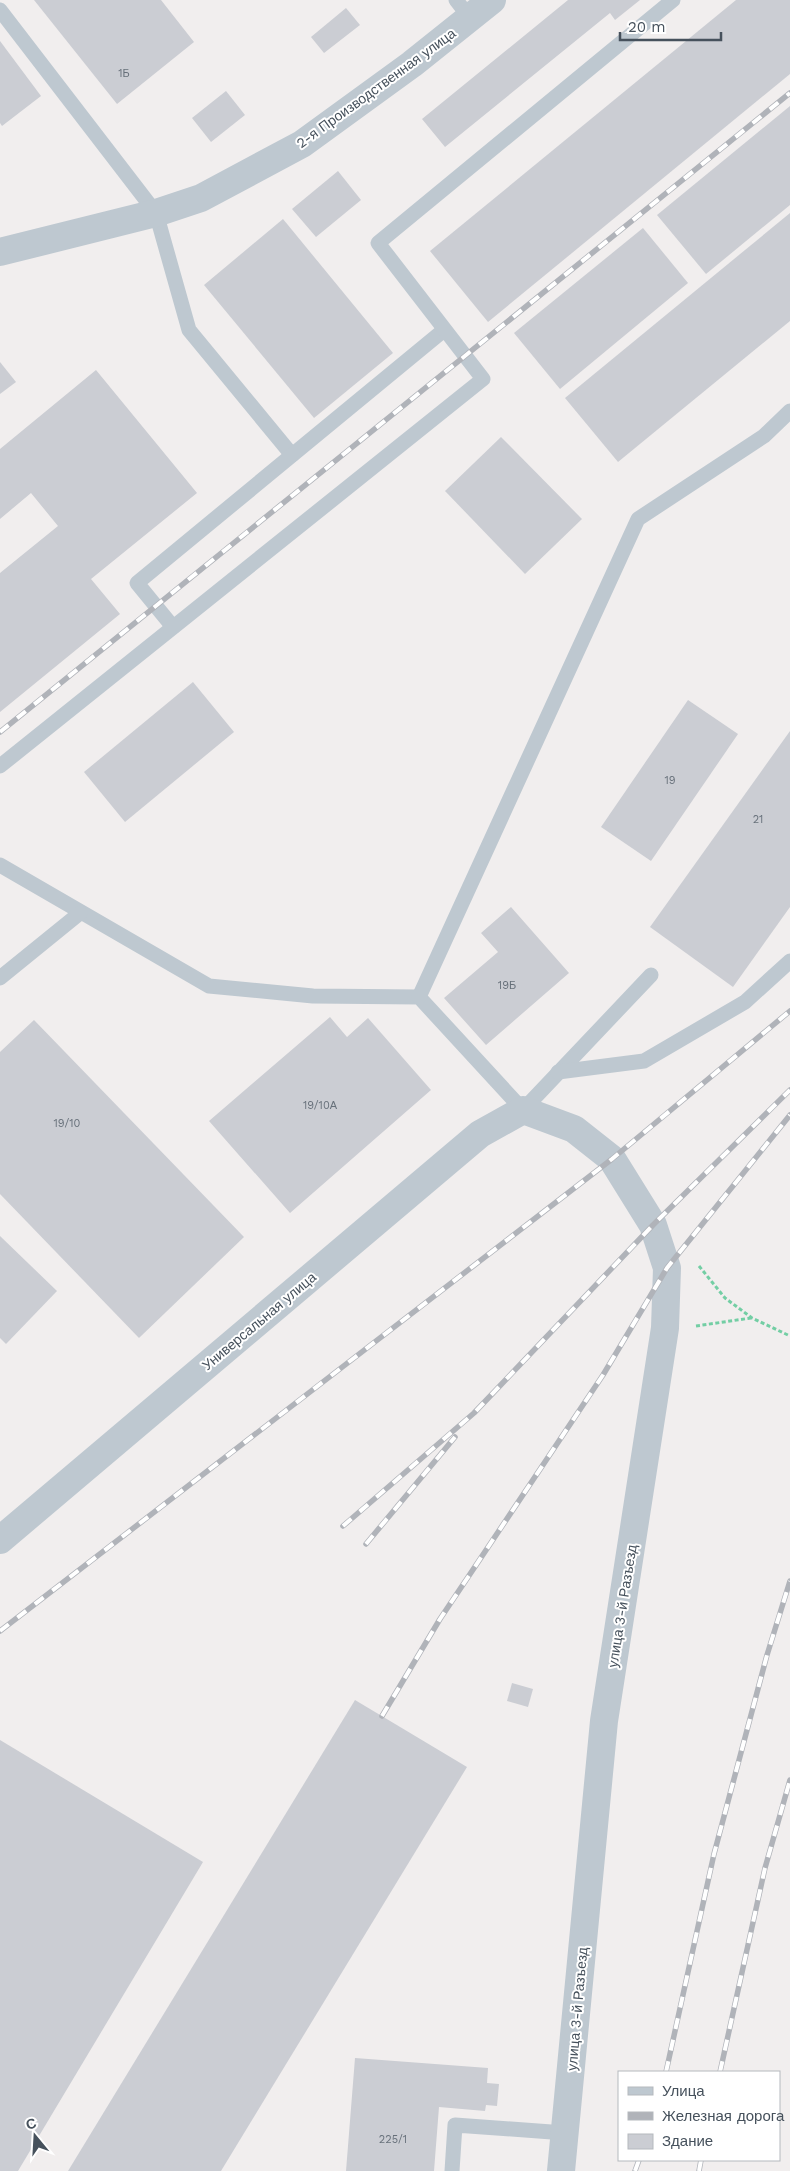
<svg xmlns="http://www.w3.org/2000/svg" width="790" height="2171" font-family="'Work Sans',sans-serif">
<style>
.building{fill:#cbcdd3}
.lines{fill:none;stroke-linecap:round;stroke-linejoin:round}
.path{stroke:#73cea4;stroke-width:3;stroke-dasharray:4 2.5;stroke-linecap:butt}
.service{stroke:#bec8d0;stroke-width:15}
.tertiary{stroke:#bec8d0;stroke-width:28}
.rail-casing{stroke:#b0b3b9;stroke-width:5.5}
.rail{stroke:#fff;stroke-width:4;stroke-dasharray:11;stroke-linecap:butt}
.labels{text-anchor:middle;stroke-width:4;stroke-linejoin:round;paint-order:stroke}
.number-label{font-size:11px;fill:#67707a}
.street-label{font-size:14px;fill:#46515c;stroke:#fff}
</style>
<rect width="100%" height="100%" fill="#f1eeee"/>
<g class="building">
<polygon points="34,0 161,0 194,42 117,104"/>
<polygon points="568,0 640,0 615,20 610,13 445,147 422,119"/>
<polygon points="736,0 790,0 790,74 488,322 430,251"/>
<polygon points="346,8 360,25 324,53 311,37"/>
<polygon points="0,41 41,96 2,126 0,123"/>
<polygon points="226,91 245,115 211,142 192,118"/>
<polygon points="790,106 790,205 706,274 657,215"/>
<polygon points="338,171 361,200 316,237 292,209"/>
<polygon points="790,213 790,321 618,462 565,398"/>
<polygon points="283,219 393,353 314,418 204,285"/>
<polygon points="643,228 688,283 560,389 514,333"/>
<polygon points="0,362 16,382 0,394"/>
<polygon points="96,370 197,493 91,579 120,614 0,712 0,573 58,526 31,493 0,519 0,449"/>
<polygon points="501,437 582,519 525,574 445,491"/>
<polygon points="193,682 234,732 125,822 84,772"/>
<polygon points="688,700 738,734 651,861 601,827"/>
<polygon points="790,731 790,907 733,987 650,927"/>
<polygon points="511,907 569,973 486,1045 444,998 498,952 481,933"/>
<polygon points="330,1017 347,1037 368,1018 431,1090 290,1213 209,1121"/>
<polygon points="34,1020 244,1237 139,1338 0,1194 0,1052"/>
<polygon points="0,1236 57,1291 6,1344 0,1338"/>
<polygon points="512,1683 533,1689 528,1707 507,1701"/>
<polygon points="355,1700 467,1767 221,2171 68,2171"/>
<polygon points="0,1740 203,1862 18,2171 0,2171"/>
<polygon points="355,2058 488,2068 487,2083 499,2084 497,2106 486,2105 485,2111 439,2107 434,2171 346,2171"/>
</g>
<g class="lines">
<g class="path">
<polyline points="699,1266 725,1298 752,1318 790,1336"/>
<polyline points="696,1326 751,1318"/>
</g>
<g class="service">
<polyline points="456,0 470,18"/>
<polyline points="0,10 156,213 189,330 292,455"/>
<polyline points="173,627 137,583 444,330"/>
<polyline points="0,766 483,379 378,243 673,0"/>
<polyline points="0,865 209,986 313,996 419,997 523,1110 651,975"/>
<polyline points="0,978 80,913"/>
<polyline points="419,997 638,519 764,436 790,411"/>
<polyline points="558,1072 644,1061 745,1002 790,961"/>
<polyline points="452,2171 455,2125 565,2133"/>
</g>
<g class="tertiary">
<polyline points="0,252 156,213 201,198 302,144 412,64 492,0"/>
<polyline points="0,1540 480,1134 523,1110 574,1129 612,1159 653,1225 667,1268 665,1328 604,1721 561,2171"/>
</g>
<g class="rail-casing">
<g id="rail">
<polyline points="0,732 790,93"/>
<polyline points="343,1526 474,1413 653,1225 790,1090"/>
<polyline points="366,1544 455,1437"/>
<polyline points="0,1631 612,1159 790,1011"/>
<polyline points="382,1716 440,1619 603,1375 667,1268 790,1115"/>
<polyline points="666,2072 714,1854 767,1655 790,1581"/>
<polyline points="720,2072 765,1868 790,1780"/>
<polyline points="635,2171 639,2160"/>
<polyline points="699,2171 701,2160"/>
</g>
</g>
<use href="#rail" class="rail"/>
</g>
<g class="labels">
<g class="number-label">
<text x="124" y="77">1Б</text>
<text x="670" y="784">19</text>
<text x="758" y="823">21</text>
<text x="507" y="989">19Б</text>
<text x="320" y="1109">19/10А</text>
<text x="67" y="1127">19/10</text>
<text x="393" y="2143">225/1</text>
</g>
<g class="street-label">
<text transform="translate(376 88) rotate(-36)" y="5">2-я Производственная улица</text>
<text transform="translate(259 1321) rotate(-40)" y="5">Универсальная улица</text>
<text transform="translate(622 1606) rotate(-81)" y="5">улица 3-й Разъезд</text>
<text transform="translate(577 2009) rotate(-85)" y="5">улица 3-й Разъезд</text>
</g>
</g>
<rect x="618" y="2071" width="162" height="90" fill="#ffffff" stroke="#b5b9be"/>
<rect x="628" y="2087" width="25" height="8" fill="#bec8d0" stroke="#b5b9be"/>
<text x="662" y="2096" font-size="15" fill="#46515c">Улица</text>
<rect x="628" y="2112" width="25" height="8" fill="#b0b3b9" stroke="#b5b9be"/>
<text x="662" y="2121" font-size="15" fill="#46515c">Железная дорога</text>
<rect x="628" y="2134" width="25" height="15" fill="#cbcdd3" stroke="#b5b9be"/>
<text x="662" y="2146" font-size="15" fill="#46515c">Здание</text>
<g transform="translate(35 2136) rotate(342)" stroke="#ffffff" stroke-width="4" paint-order="stroke">
<path d="M0-4L9 19L0 12L-9 19Z" fill="#46515c"/>
<text y="-8" font-size="14" font-weight="bold" text-anchor="middle" fill="#46515c">С</text>
</g>
<path d="M620 32v8h101v-8" fill="none" stroke="#46515c" stroke-width="2.5"/>
<text x="628" y="32" font-size="15" fill="#46515c" stroke="#ffffff" stroke-width="4" paint-order="stroke">20 m</text>
</svg>
